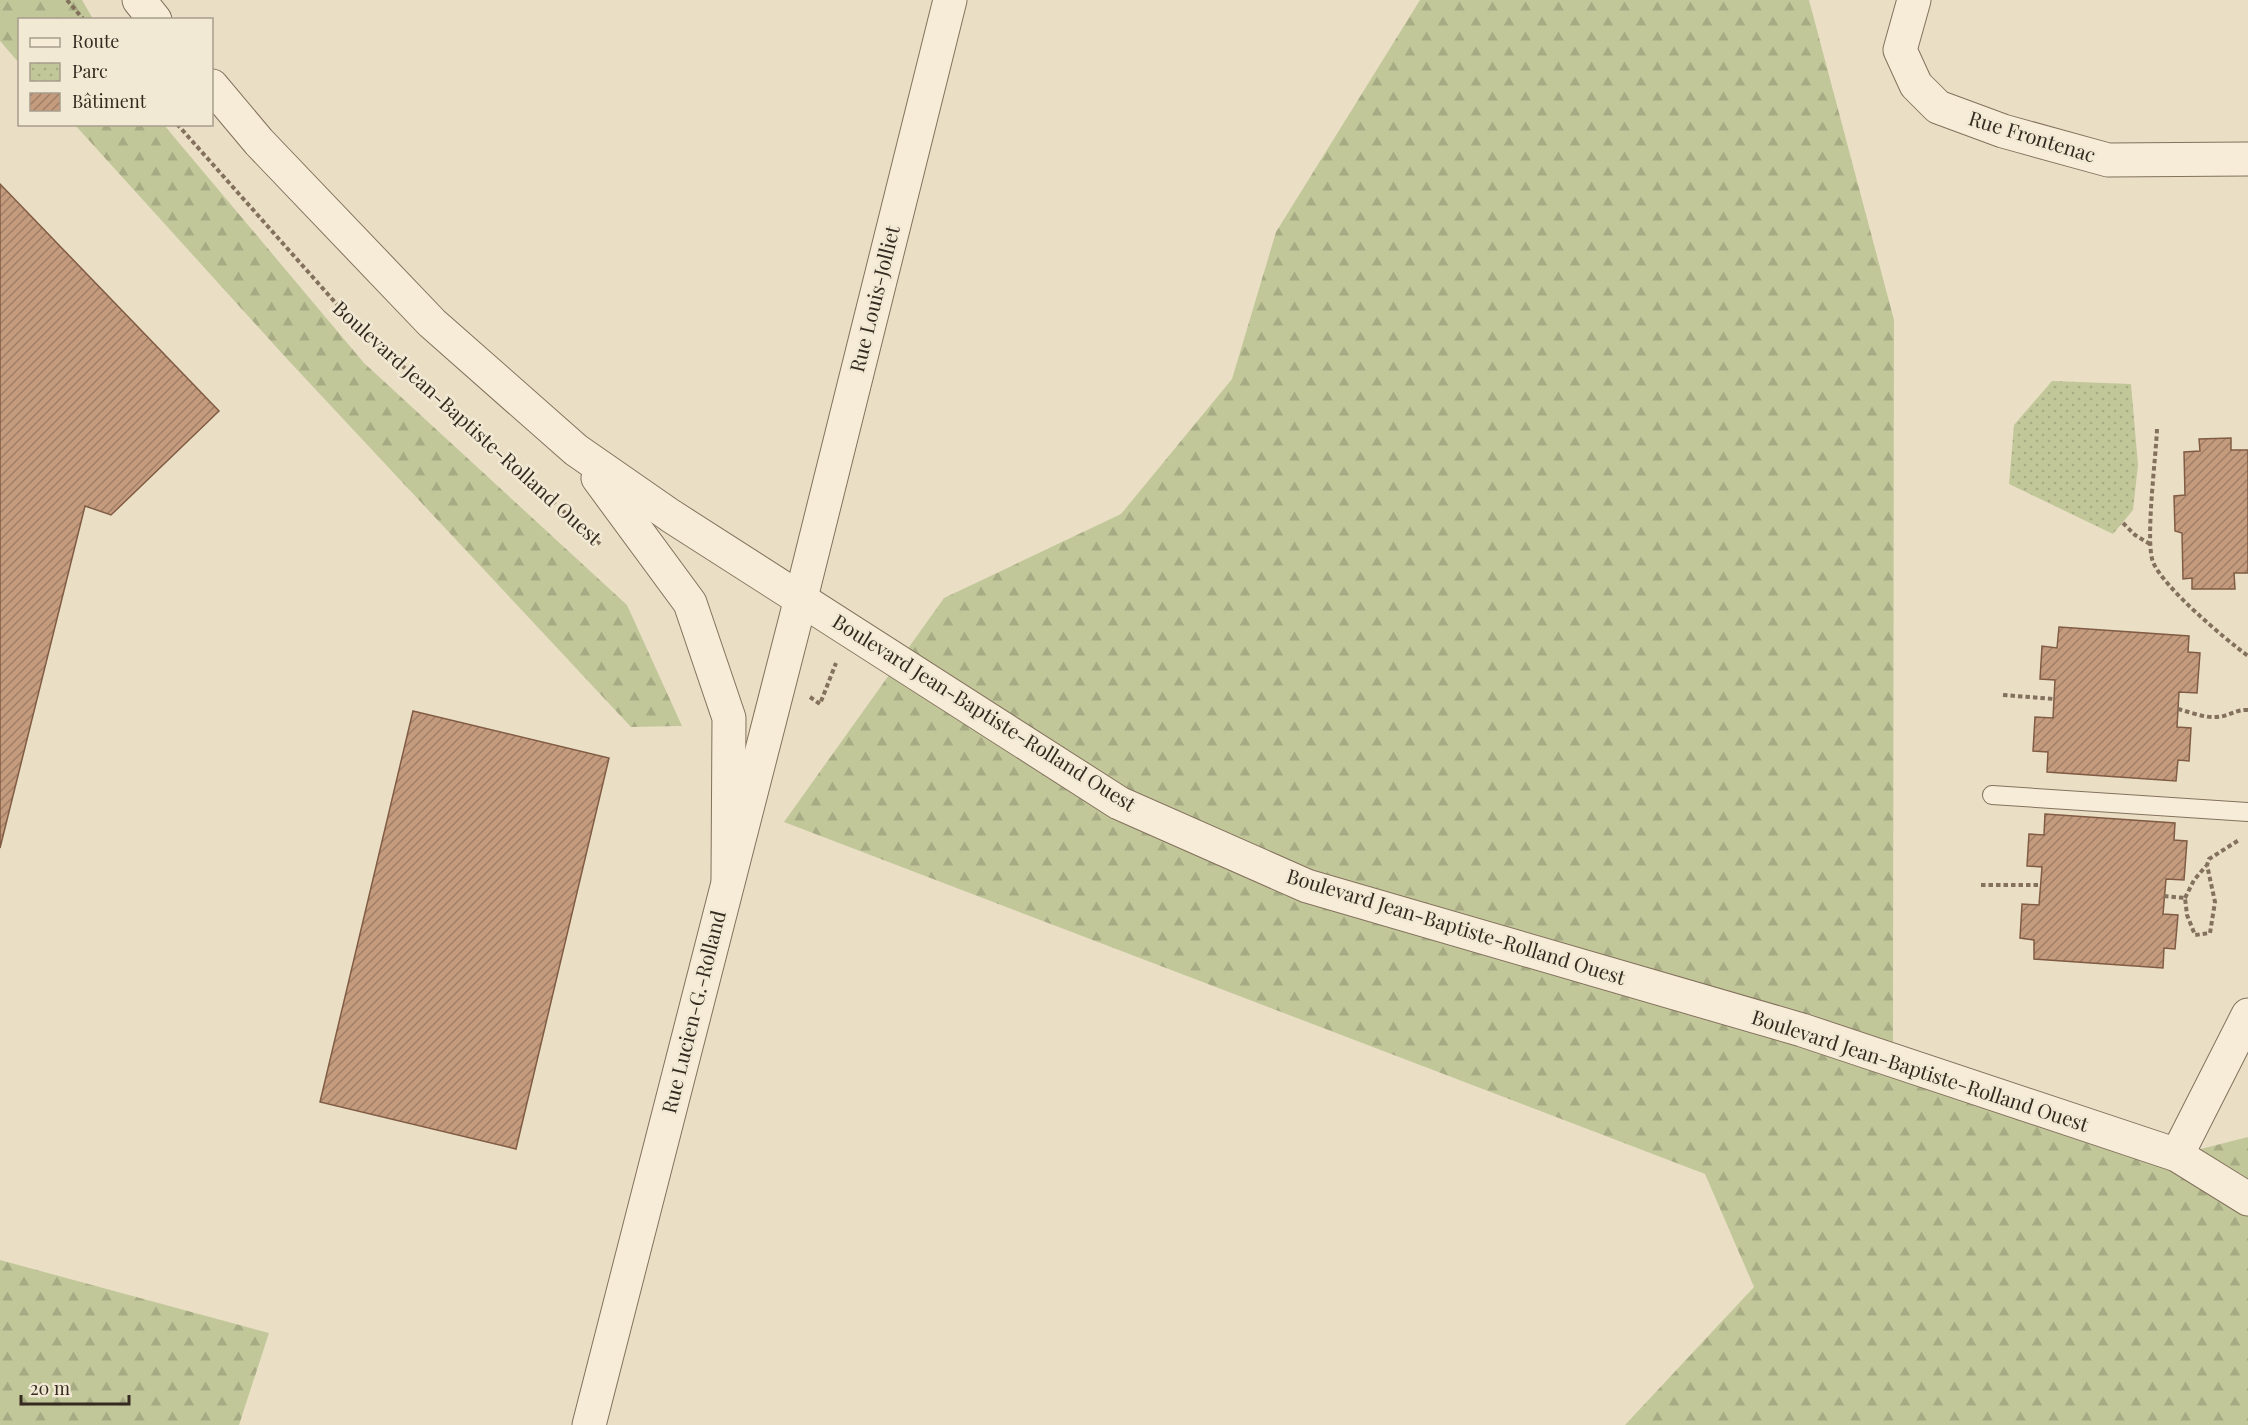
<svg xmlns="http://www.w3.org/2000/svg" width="2248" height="1425" font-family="'Playfair Display',serif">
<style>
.forest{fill:url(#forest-firs)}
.park{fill:url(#park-dots)}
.building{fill:url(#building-hatch);stroke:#805c44;stroke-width:1.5}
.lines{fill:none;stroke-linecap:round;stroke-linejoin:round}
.service-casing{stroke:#83715d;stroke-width:20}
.minor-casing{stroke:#83715d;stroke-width:35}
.tertiary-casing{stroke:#83715d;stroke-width:35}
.path{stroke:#83715d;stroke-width:4;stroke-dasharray:4.5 3;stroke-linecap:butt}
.service{stroke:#f6ecd7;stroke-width:18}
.minor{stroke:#f6ecd7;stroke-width:33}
.tertiary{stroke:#f6ecd7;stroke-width:33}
.labels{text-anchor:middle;stroke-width:5;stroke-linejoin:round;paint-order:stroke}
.street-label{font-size:20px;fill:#352a1f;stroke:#f2e9d4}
</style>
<defs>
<pattern id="forest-firs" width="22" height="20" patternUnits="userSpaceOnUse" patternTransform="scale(1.5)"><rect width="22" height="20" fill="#c2c79a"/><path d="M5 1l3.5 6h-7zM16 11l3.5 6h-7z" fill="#a7ab84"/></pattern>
<pattern id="park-dots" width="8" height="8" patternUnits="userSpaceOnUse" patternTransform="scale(1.5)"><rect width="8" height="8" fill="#c2c79a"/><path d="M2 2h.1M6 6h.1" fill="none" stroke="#a7ab84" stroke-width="1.8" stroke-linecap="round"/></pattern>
<pattern id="building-hatch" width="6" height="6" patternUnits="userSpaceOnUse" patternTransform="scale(1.5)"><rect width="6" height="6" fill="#c59b7e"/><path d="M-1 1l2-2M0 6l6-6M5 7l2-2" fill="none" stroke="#a17f67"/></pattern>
</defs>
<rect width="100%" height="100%" fill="#eadfc5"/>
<g class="forest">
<polygon points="0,0 82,0 93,19 20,20 19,63 0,41"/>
<polygon points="1420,0 1809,0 1894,320 1893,1043 2177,1155 2248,1137 2248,1425 1625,1425 1754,1287 1705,1174 784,822 944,598 1121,514 1232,379 1276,232"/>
<polygon points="75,125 164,125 364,363 627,605 682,726 631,727 288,360"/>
<polygon points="0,1260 269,1333 239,1425 0,1425"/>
</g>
<polygon class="park" points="2052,381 2131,384 2138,465 2133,510 2113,534 2009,484 2014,425"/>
<g class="building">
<polygon points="0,184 219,411 111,515 85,506 0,848"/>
<polygon points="2231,438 2231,450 2248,450 2248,573 2234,573 2235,589 2192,589 2192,578 2183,579 2182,533 2175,531 2174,496 2185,495 2184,452 2200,451 2199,439"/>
<polygon points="2059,627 2189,636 2188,652 2200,653 2197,693 2179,692 2177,727 2191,728 2189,761 2178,760 2176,781 2047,772 2048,752 2033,751 2035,717 2053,718 2055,680 2040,679 2042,646 2057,648"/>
<polygon points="413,711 609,758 516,1149 320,1102"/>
<polygon points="2045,814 2175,823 2174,840 2187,841 2184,880 2166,879 2163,914 2178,915 2175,949 2164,948 2163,968 2034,959 2034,940 2020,938 2022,904 2039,905 2042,867 2027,866 2029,834 2044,835"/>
</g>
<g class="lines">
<g class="service-casing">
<polyline id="service" points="1992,795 2248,812"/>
</g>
<g class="minor-casing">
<g id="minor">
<polyline points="1914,0 1900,50 1916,85 1938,107 2003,131 2108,160 2248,159"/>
<polyline points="2177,1155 2248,1015"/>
<polyline points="589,1425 801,598 950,0"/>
</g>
</g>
<g class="tertiary-casing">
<g id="tertiary">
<polyline points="139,0 155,20"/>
<polyline points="212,86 259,142 432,323 576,450 671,516 1119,803 1307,886 1802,1030 2177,1155 2248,1199"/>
<polyline points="598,478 690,603 729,718 728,879"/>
</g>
</g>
<g class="path">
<polyline points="67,0 84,20"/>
<polyline points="177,124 349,318 601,545"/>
<path d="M2157,429c-1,28 -12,112 -4,133 11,26 71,76 95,94"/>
<polyline points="2123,523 2135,535 2150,544"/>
<polyline points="2003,695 2054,699"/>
<polyline points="810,697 820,704 836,663"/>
<path d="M2178,709c12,3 26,9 38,8 12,0 20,-8 32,-7"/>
<polyline points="1981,885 2041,885"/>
<polyline points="2164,896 2185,898 2187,915 2195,935 2210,933 2215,902 2207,865 2209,859 2239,840"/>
<polyline points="2185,898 2194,880 2206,866"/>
</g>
<use href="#service" class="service"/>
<use href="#minor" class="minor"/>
<use href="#tertiary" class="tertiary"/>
</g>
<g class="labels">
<g class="street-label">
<text transform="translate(2032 137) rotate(17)" y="7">Rue Frontenac</text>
<text transform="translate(875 299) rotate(-76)" y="7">Rue Louis-Jolliet</text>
<text transform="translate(467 423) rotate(42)" y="7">Boulevard Jean-Baptiste-Rolland Ouest</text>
<text transform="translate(984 713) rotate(32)" y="7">Boulevard Jean-Baptiste-Rolland Ouest</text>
<text transform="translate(1456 927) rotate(17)" y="7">Boulevard Jean-Baptiste-Rolland Ouest</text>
<text transform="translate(694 1012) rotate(-76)" y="7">Rue Lucien-G.-Rolland</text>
<text transform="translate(1920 1071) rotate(18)" y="7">Boulevard Jean-Baptiste-Rolland Ouest</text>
</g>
</g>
<rect x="18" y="18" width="195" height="108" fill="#f2e9d4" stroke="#a69d8c" stroke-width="1.5"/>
<rect x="30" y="38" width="30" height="9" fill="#f6ecd7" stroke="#a69d8c" stroke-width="1.5"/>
<text x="72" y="48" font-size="18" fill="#352a1f">Route</text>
<rect x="30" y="63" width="30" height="18" fill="url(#park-dots)" stroke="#a69d8c" stroke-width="1.5"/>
<text x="72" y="78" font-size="18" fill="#352a1f">Parc</text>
<rect x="30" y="93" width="30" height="18" fill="url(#building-hatch)" stroke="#a69d8c" stroke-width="1.5"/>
<text x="72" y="108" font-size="18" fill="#352a1f">Bâtiment</text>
<path d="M21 1395v9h108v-9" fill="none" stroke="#352a1f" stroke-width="3"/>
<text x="30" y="1395" font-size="18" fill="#352a1f" stroke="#f2e9d4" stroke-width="4.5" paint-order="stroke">20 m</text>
</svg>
